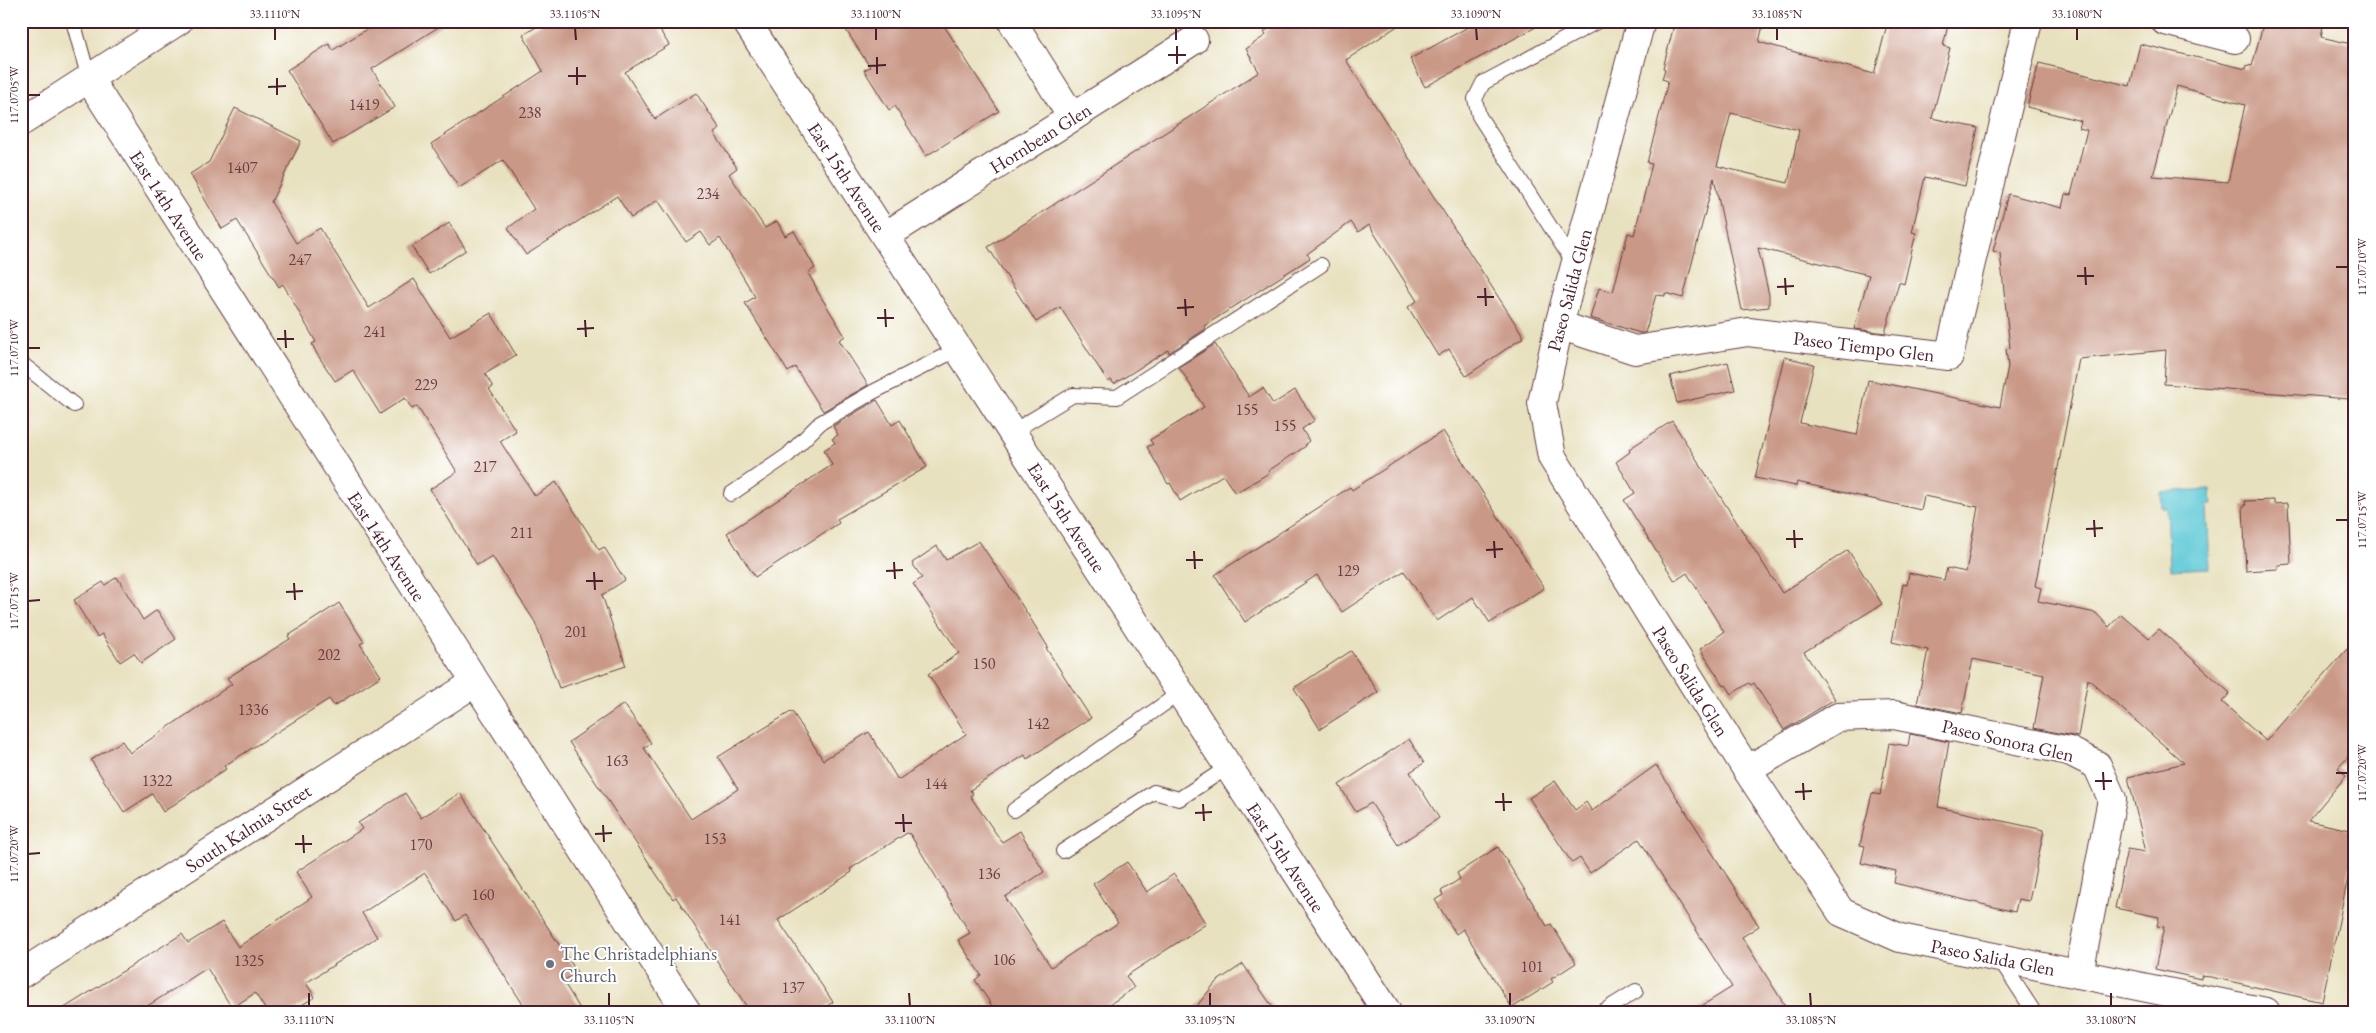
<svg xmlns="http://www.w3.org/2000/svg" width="2376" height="1033" font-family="'EB Garamond',serif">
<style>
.water{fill:#5ec9d7;stroke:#547481}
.building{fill:#c99886;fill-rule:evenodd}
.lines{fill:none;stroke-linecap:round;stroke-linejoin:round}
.lane-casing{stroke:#623c41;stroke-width:16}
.street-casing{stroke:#623c41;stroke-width:30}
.secondary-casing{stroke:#623c41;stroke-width:30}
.lane{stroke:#fff;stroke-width:14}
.street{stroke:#fff;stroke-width:28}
.secondary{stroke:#fff;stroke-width:28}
.ticks{fill:none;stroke:#4a1f2b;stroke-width:2}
.worship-dot{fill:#6b7280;stroke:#fff;stroke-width:2}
.labels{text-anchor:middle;stroke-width:4;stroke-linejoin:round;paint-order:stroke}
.number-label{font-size:16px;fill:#6a3d42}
.street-label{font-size:19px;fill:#4a1f2b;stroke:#fff}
.worship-label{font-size:19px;fill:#5b616d;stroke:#fff;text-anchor:start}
.neatline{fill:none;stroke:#4a1f2b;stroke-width:2}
.ticks-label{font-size:12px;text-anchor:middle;fill:#4a1f2b}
</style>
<rect width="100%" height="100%" fill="#fff"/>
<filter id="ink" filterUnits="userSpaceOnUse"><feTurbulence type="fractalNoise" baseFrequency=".02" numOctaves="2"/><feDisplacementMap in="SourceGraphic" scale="10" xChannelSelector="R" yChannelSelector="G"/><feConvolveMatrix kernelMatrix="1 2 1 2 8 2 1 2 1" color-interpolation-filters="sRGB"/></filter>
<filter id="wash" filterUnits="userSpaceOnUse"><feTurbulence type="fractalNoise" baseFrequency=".0096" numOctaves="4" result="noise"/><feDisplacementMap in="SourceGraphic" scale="20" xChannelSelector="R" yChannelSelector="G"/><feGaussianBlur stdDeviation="1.12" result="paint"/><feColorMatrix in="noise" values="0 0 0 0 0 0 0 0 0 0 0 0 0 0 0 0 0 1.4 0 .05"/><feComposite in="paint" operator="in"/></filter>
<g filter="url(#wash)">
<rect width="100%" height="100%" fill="#e8e1bf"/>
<polygon class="water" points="2211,489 2212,505 2207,506 2210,568 2170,570 2167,508 2162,508 2161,492"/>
<g id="blocks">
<g class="building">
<polygon points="380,21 448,21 372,69 395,107 333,144 287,70 329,44 333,50"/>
<polygon points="546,21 654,21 669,45 625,72 655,119 696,93 720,129 714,133 737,168 729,174 765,228 777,221 785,236 794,231 815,268 808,273 817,289 816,289 845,336 839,340 868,385 823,411 795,367 788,372 745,303 755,297 720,238 710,245 701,232 686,242 658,200 631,218 617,196 526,255 508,228 534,209 503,160 459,188 431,144 543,71 523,35"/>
<polygon points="840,21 941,21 999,111 926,156 895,106 889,110 864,70 870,67"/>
<polygon points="1280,21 1405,21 1346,60 1524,337 1466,376 1449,349 1438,356 1408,307 1417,301 1369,225 1358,232 1351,222 1307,254 1310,258 1204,326 1206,329 1169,353 1168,350 1114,384 1111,380 1108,382 1060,307 1036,322 988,247 1259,72 1246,49 1266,35 1264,32"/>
<polygon points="1479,21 1547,21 1425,87 1410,59"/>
<path d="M1675,21h89l-5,21 115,32 14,-53h61l-6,25 7,2 -18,70 46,10 -13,58 -40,-9 -13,55 4,1 -12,51 -5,-2 -14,51 -31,-4 15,-54 -111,-27 11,47v12l-27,3 -28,-132 -31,120 -18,-5v3l-9,-1 -11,38h-5l-50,-15 9,-30 14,4 15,-59 6,2 18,-71 -5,-1 21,-82 -6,-2 3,-10 -2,-1zM1731,113l68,17 -11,53 -71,-17z"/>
<path d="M2264,21h60l-3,16 34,8v319l-2,25h-3l-1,10 -185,-15 2,-34 -87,9 -44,227 6,2 -3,13 58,12 13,14 12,-13 28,24 10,-9 71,64 -8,9 44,39 89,-101v109l-17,19 8,8 -38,45 47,10v13l-33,158 -111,-25 -10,-1v3l-46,-10 9,-42 -7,-1 2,-9 -44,-9 12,-59 19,3 -18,-75 56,-14 -96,-84 -10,58 -44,-9 10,-54 -71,-15 -11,54 -45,-9 11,-54 -36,-8 11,-58 4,1 2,-12 35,7 3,-12 19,4 12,-65 -54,-11 -3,14 -124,-28 -1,4 -41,-8 29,-121 30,7 -14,59 57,12 11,-55 132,27 8,-41 -2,-17 4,-1 -10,-95 -7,-2 15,-57 54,14 3,-14 6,1 16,-65 -8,-2 2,-7 -54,-14 12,-44 91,23 10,-42 106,25 1,-4 5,1zM2177,86l68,19 -17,77 -75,-6z"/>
<polygon points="235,108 301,141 271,202 296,243 320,228 369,308 414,279 450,337 491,313 516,355 485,374 493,387 489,389 516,431 500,441 535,496 556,482 599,550 604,547 625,580 602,595 626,666 559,688 535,622 492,556 477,565 430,489 457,472 417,406 412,409 405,398 380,414 353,370 335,381 317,354 312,344 316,342 283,284 279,287 237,220 222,229 190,174 209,162"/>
<polygon points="449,223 466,250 429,274 412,247"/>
<polygon points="1215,344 1249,397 1263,388 1273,404 1295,390 1315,420 1302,429 1309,441 1305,444 1306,446 1268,471 1269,473 1235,493 1223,475 1180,501 1170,483 1168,484 1147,447 1153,444 1150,440 1204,407 1179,367"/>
<polygon points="1728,362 1735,390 1677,403 1670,376"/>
<polygon points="877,400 892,425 900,420 927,467 837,519 839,523 755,577 727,533 832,465 824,450 835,443 832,439 838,435 833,426"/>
<polygon points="1672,421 1782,593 1848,550 1882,604 1804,652 1835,699 1784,730 1754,683 1751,685 1749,683 1732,694 1726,685 1724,686 1700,649 1724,632 1687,573 1675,581 1624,500 1635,493 1616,462 1630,452 1629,449"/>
<polygon points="1443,431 1544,588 1490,623 1473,597 1437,621 1404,571 1342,612 1317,575 1245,622 1215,575 1350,487 1352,490"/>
<polygon points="2274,500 2274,504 2288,503 2291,564 2278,565 2278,569 2246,571 2243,506 2246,506 2245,501"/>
<polygon points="979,541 1027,613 1048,647 1046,648 1091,718 1027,759 1025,755 970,790 973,794 970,796 1002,842 1020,831 1044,872 1005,897 1051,967 1118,923 1093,884 1127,862 1147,892 1174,874 1206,924 1126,976 1134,988 1098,1012 996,1012 975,980 981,975 958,940 970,933 910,834 907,833 850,869 852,872 778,920 833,1002 818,1012 750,1012 676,897 673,899 569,742 624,704 651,743 644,748 691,819 738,789 718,757 792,711 823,760 869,732 898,780 966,734 928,674 959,653 913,584 922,578 912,563 937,546 946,560"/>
<polygon points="117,577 143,620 157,610 176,639 141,663 134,653 120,662 102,634 97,637 74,600 103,582 105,585"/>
<polygon points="339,603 364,642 360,644 381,676 334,706 329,699 224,766 226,769 163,812 152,794 124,812 91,760 122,741 130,753 232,684 227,678 290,639 288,636"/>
<polygon points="1351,651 1378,692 1320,729 1294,688"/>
<polygon points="1910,734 1949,742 1938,807 2044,830 2029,901 2018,899 2015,912 1894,883 1896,871 1861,863 1865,846 1860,845 1872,793 1880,795 1889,743 1908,746"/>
<polygon points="1409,739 1424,763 1410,772 1439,818 1398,845 1371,803 1356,812 1339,785"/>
<polygon points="1656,765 1759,926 1742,937 1789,1012 1692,1012 1732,987 1639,839 1590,873 1580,858 1572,863 1529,798 1555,781 1575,810 1586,802 1592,811"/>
<polygon points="405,793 421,818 460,793 577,972 563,981 582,1012 528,1012 465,915 456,921 425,873 362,913 377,937 306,983 315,997 290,1012 267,1012 255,993 232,1008 207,968 138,1012 58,1012 182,934 188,943 222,922 238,947 312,897 296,872 362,829 358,823"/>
<polygon points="1498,847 1547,926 1551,924 1576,963 1551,979 1553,982 1512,1008 1463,929 1456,934 1435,900 1443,895 1441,891 1460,879 1457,873"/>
<polygon points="1243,964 1276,1012 1192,1012 1216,982"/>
</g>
</g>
</g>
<g filter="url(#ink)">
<use href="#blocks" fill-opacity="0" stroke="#623c41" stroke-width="1"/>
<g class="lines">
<g class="lane-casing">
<g id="lane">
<polyline points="73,21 89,79"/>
<polyline points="1575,265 1479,116 1475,99 1483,83 1598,21"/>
<polyline points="21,363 74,405"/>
<polyline points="1012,432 1073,395 1117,397 1321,265"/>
<polyline points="731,494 788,455 820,423 873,392 958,349"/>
<polyline points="1014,810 1181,692"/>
<polyline points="1063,851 1154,792 1179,799 1228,767"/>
<polyline points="1999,958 2034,1012"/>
<polyline points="1602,1012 1636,991"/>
</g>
</g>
<g class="street-casing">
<g id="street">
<polyline points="1012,21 1072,117"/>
<polyline points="1641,21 1559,325 1542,403 1552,457 1747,770 1841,912 1900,938 2266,1012"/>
<polyline points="2165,21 2235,39"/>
<polyline points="89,79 687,1012"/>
<polyline points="885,236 1194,40"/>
<polyline points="1559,325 1635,350 1748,332 1949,356 2028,21"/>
<polyline points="1747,770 1838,717 1894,715 2069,751 2097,765 2112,799 2079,974"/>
<polyline points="21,974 474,683"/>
</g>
</g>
<g class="secondary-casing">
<g id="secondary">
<polyline points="746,21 1387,1012"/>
<polyline points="21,122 178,21"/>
</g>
</g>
<use href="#lane" class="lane"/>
<use href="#street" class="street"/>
<use href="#secondary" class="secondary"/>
</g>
</g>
<path class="ticks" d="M275,28v12M575,28l1,12M876,28v12M1176,28v12M1476,28l1,12M1777,28v12M2077,28v12M1177,46v18M1168,55h18M877,57v17M868,66l18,-1M577,67v18M568,76h18M277,78v17M268,87l18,-1M28,95h12M2085,267l1,18M2336,267h12M2077,276h17M1785,278l1,17M1777,287l17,-1M1485,288l1,18M1477,297h17M1185,299l1,17M1177,308l17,-1M885,309l1,18M877,318h17M585,320l1,17M577,329l17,-1M285,330l1,18M277,339h17M28,348h12M2094,520l1,17M2336,520h12M2086,529l17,-1M1794,530l1,18M1786,539h17M1494,541l1,17M1486,550l17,-1M1194,551l1,18M1186,560h17M894,562l1,17M886,571l17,-1M594,572l1,18M586,581h17M294,583l1,17M286,592l17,-1M28,601l12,-1M2103,772l1,18M2336,773h12M2095,781h17M1803,783l1,17M1795,792l17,-1M1503,793l1,18M1495,802h17M1203,804l1,17M1195,813l17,-1M903,814l1,18M895,823h17M603,825l1,17M595,834l17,-1M303,835l1,18M295,844h17M28,854l12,-1M309,993v13M609,993v13M909,993l1,13M1210,993v13M1510,993v13M1810,993l1,13M2111,993v13"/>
<circle class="worship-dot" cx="550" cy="964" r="5"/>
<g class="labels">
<g class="number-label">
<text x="364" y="110">1419</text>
<text x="530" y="118">238</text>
<text x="242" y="173">1407</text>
<text x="708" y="199">234</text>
<text x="300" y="265">247</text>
<text x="375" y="337">241</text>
<text x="426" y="390">229</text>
<text x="1247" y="415">155</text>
<text x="1285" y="431">155</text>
<text x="485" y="472">217</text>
<text x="522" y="538">211</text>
<text x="1348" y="576">129</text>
<text x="576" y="637">201</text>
<text x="329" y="660">202</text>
<text x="984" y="669">150</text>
<text x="253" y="715">1336</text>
<text x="1038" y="729">142</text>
<text x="617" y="766">163</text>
<text x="157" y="786">1322</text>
<text x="936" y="789">144</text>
<text x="715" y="844">153</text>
<text x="421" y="850">170</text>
<text x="989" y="879">136</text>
<text x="483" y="900">160</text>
<text x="730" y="925">141</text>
<text x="1004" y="965">106</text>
<text x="249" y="966">1325</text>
<text x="1532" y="972">101</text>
<text x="793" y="993">137</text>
</g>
<g class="street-label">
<text transform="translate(1040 138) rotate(-32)" y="7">Hornbean Glen</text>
<text transform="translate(847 177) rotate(57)" y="7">East 15th Avenue</text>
<text transform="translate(169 205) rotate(57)" y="7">East 14th Avenue</text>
<text transform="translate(1569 290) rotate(-75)" y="7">Paseo Salida Glen</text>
<text transform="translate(1864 346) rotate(7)" y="7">Paseo Tiempo Glen</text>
<text transform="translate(1067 517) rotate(57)" y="7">East 15th Avenue</text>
<text transform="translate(387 546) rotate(57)" y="7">East 14th Avenue</text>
<text transform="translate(1691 681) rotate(58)" y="7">Paseo Salida Glen</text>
<text transform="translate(2008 740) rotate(13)" y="7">Paseo Sonora Glen</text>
<text transform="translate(248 828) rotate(-33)" y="7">South Kalmia Street</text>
<text transform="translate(1286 857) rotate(57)" y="7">East 15th Avenue</text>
<text transform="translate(1993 957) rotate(11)" y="7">Paseo Salida Glen</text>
</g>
<g class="worship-label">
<text x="560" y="960">The Christadelphians<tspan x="560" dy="22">Church</tspan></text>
</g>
</g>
<rect width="2376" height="1033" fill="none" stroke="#fff" stroke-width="55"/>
<rect x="28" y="28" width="2320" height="978" class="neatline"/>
<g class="ticks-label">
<text x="275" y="18">33.1110°N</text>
<text x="575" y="18">33.1105°N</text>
<text x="876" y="18">33.1100°N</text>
<text x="1176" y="18">33.1095°N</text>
<text x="1476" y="18">33.1090°N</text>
<text x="1777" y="18">33.1085°N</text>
<text x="2077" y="18">33.1080°N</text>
<text transform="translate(14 95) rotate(-90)" y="4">117.0705°W</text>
<text transform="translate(2362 267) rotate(-90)" y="4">117.0710°W</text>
<text transform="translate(14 348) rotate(-90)" y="4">117.0710°W</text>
<text transform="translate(2362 520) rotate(-90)" y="4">117.0715°W</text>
<text transform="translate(14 601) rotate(-90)" y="4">117.0715°W</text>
<text transform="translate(2362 773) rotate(-90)" y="4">117.0720°W</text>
<text transform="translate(14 854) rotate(-90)" y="4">117.0720°W</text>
<text x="309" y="1024">33.1110°N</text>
<text x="609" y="1024">33.1105°N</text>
<text x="910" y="1024">33.1100°N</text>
<text x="1210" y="1024">33.1095°N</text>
<text x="1510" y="1024">33.1090°N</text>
<text x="1811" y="1024">33.1085°N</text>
<text x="2111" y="1024">33.1080°N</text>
</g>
</svg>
